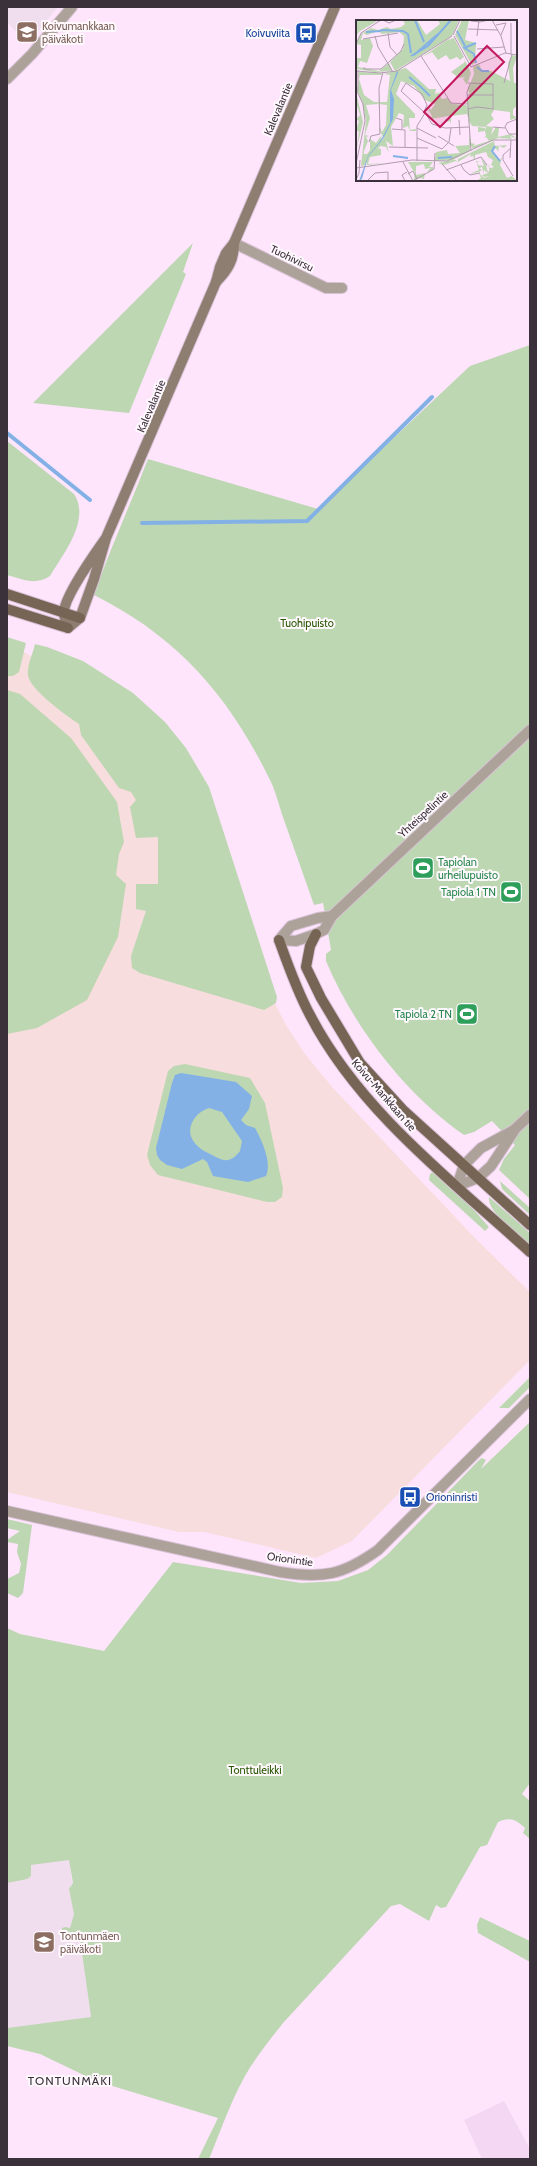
<svg xmlns="http://www.w3.org/2000/svg" width="537" height="2166" font-family="Cabin,sans-serif">
<style>
.built{fill:#f4d7f2}
.industrial{fill:#f8ddde}
.education{fill:#f0deef}
.green{fill:#bdd7b2}
.water{fill:#83b1e6;fill-rule:evenodd}
.lines{fill:none;stroke-linecap:round;stroke-linejoin:round}
.stream{stroke:#83b1e6;stroke-width:4}
.minor-casing{stroke:#d7c1d5;stroke-width:12}
.secondary-casing{stroke:#d7c1d5;stroke-width:12}
.primary-casing{stroke:#d7c1d5;stroke-width:12}
.minor{stroke:#ada299;stroke-width:10}
.secondary{stroke:#8d7e71;stroke-width:10}
.primary{stroke:#766454;stroke-width:10}
.labels{text-anchor:middle;stroke-width:4;stroke-linejoin:round;paint-order:stroke}
.education-label{font-size:11px;fill:#785e54;stroke:#fff9fe;text-anchor:start}
.transit-label{font-size:11px;fill:#164399;stroke:#fff9fe;text-anchor:end}
.street-label{font-size:11px;fill:#3b313a;stroke:#fff9fe}
.park-label{font-size:11px;fill:#275701;stroke:#fff9fe}
.leisure-label{font-size:11px;fill:#27864d;stroke:#fff9fe;text-anchor:end}
.neighbourhood-label{font-size:12px;letter-spacing:1px;fill:#3b313a;stroke:#fff9fe}
.inset-river{fill:none;stroke:#83b1e6;stroke-width:2}
.inset-road{fill:none;stroke:#b09dae;stroke-width:1}
.view{fill:#c2185b;fill-opacity:0.15;stroke:#c2185b;stroke-width:2}
.inset-edge{fill:none;stroke:#3b313a;stroke-width:2}
</style>
<rect width="100%" height="100%" fill="#fee5fc"/>
<polygon class="built" points="504,2101 530,2149 530,2159 482,2159 464,2120"/>
<polygon class="industrial" points="7,645 21,650 59,673 267,988 286,1025 305,1054 333,1088 474,1237 530,1292 530,1360 352,1541 316,1558 204,1532 179,1532 7,1492"/>
<g class="education">
<polygon points="7,7 58,7 30,41 26,42 7,22"/>
<polygon points="69,1859 91,2018 7,2028 7,1869"/>
</g>
<g class="green">
<polygon points="193,243 183,272 186,274 129,413 33,403"/>
<path d="M530,345v854l-31,-29 5,-11 11,-14 -23,-24 -18,11 -10,3c-58,-40 -111,-109 -138,-174v-7l5,-4 -8,-47 -9,2c-10,-28 -20,-57 -30,-85 -5,-14 -8,-28 -14,-40 -41,-84 -92,-143 -176,-185 16,-46 36,-90 54,-136l170,50 152,-143z"/>
<path d="M7,441l67,53c17,26 -11,60 -24,82 -15,10 -28,3 -43,-1z"/>
<polygon points="7,637 26,643 19,672 13,676 7,676"/>
<path d="M35,644l12,3 36,14 50,32 32,29 21,26 23,39 68,210 -1,6 -12,7 -124,-37 -8,-5 -1,-12 15,-45 -10,-2v-25h22v-47l-22,1 -6,-31 6,-7 -5,-8 -12,-4 -38,-53 -2,-11c-12,-8 -50,-35 -51,-49 -1,-10 5,-22 7,-31z"/>
<polygon points="7,690 20,694 71,738 117,802 124,842 119,854 116,875 126,884 118,937 87,1000 37,1028 7,1034"/>
<polygon points="185,1064 250,1078 265,1103 283,1188 282,1197 275,1202 267,1202 158,1175 150,1165 147,1155 168,1071 174,1066"/>
<polygon points="434,1171 464,1199 489,1227 485,1231 429,1180 430,1174"/>
<polygon points="500,1181 530,1208 530,1215 502,1189"/>
<path d="M489,1197l41,36v12c-10,-9 -44,-34 -41,-48z"/>
<polygon points="530,1377 530,1387 509,1408 499,1408"/>
<path d="M530,1422v361l-8,11 8,7v38l-7,-6 2,-5c-9,-9 -16,-11 -27,-6l-11,23 -7,2 -34,60 -5,1 -5,-3 -7,16 -29,-17 -9,2 -108,117c-11,14 -22,28 -32,43 -18,28 -29,62 -42,93h-11l20,-41 -122,-37 -56,-27 -33,-8v-18l84,-11 -12,-85 -5,8 -10,-2 -2,-4v-6l3,-1 5,1 4,-14 -5,-25 4,-6 -4,-23 -38,5v11l-4,3 -20,4v-255l13,6 84,17 69,-89 128,21 37,-2 30,-11 19,-15 92,-95 3,-2 4,2 -5,9z"/>
<polygon points="7,1519 32,1525 23,1593 18,1598 7,1593 7,1579 19,1573 21,1564 17,1552 18,1544 7,1542 7,1540 20,1531 7,1528"/>
<polygon points="480,1917 530,1941 530,1962 478,1933 477,1925"/>
</g>
<path class="water" d="M181,1073l55,9 16,14 -3,13 -8,11 5,5 9,3c7,13 17,34 11,48l-18,6 -35,-6 -6,-14 -4,-3 -21,10 -15,-4 -7,-5 -3,-5 -1,-7 16,-65 3,-8zM209,1108l13,4 20,29 -2,10c-3,4 -7,8 -12,9 -5,1 -10,-2 -14,-4 -8,-4 -15,-7 -20,-14 -10,-13 1,-30 15,-34z"/>
<g class="lines">
<g class="stream">
<polyline points="7,433 90,500"/>
<polyline points="142,523 307,521 432,397"/>
</g>
<g class="minor-casing">
<g id="minor">
<polyline points="7,79 32,54 72,7"/>
<polyline points="234,243 326,288 342,288"/>
<polyline points="279,940 296,941 316,934 324,930 332,916 530,730"/>
<polyline points="279,940 291,926 318,918 332,916"/>
<polyline points="457,1186 464,1165 481,1148 514,1130 530,1115"/>
<polyline points="457,1186 478,1178 491,1166 514,1131"/>
<path d="M7,1511l273,61c43,7 63,3 98,-22l152,-151"/>
</g>
</g>
<g class="secondary-casing">
<g id="secondary">
<path d="M216,282c12,-12 18,-22 18,-39"/>
<path d="M106,538c-10,14 -43,60 -42,75 0,5 3,11 4,15l12,-10 14,-39 12,-41 110,-256 4,-15 6,-14 8,-10 101,-236"/>
</g>
</g>
<g class="primary-casing">
<g id="primary">
<polyline points="7,594 80,618"/>
<polyline points="7,609 68,628"/>
<polyline points="316,934 310,946 306,967 321,998 360,1063 403,1110 530,1225"/>
<path d="M279,940c9,25 18,51 31,75 49,95 142,166 220,237"/>
</g>
</g>
<use href="#minor" class="minor"/>
<use href="#secondary" class="secondary"/>
<use href="#primary" class="primary"/>
</g>
<defs>
<g id="school-square" transform="scale(1.15)"><rect x="-9" y="-9" width="18" height="18" rx="4" fill="#8d6e63" stroke="#fff9fe"/><path d="M0-5L7-2L0 1L-7-2ZM-4 1L0 2.5L4 1V4Q0 6-4 4Z" fill="#fff"/></g>
<g id="bus-square" transform="scale(1.15)"><rect x="-9" y="-9" width="18" height="18" rx="4" fill="#1a4fb4" stroke="#fff9fe"/><path d="M-5-6H5V4H4V6H2V4H-2V6H-4V4H-5ZM-3.5-4V0h7V-4ZM-3.5 1.2v1.5H-2V1.2ZM2 1.2v1.5H3.5V1.2Z" fill="#fff"/></g>
<g id="stadium-square" transform="scale(1.15)"><rect x="-9" y="-9" width="18" height="18" rx="4" fill="#2e9e5b" stroke="#fff9fe"/><path d="M0-5a6.5 5 0 1 0 0 10a6.5 5 0 1 0 0-10ZM-3.5-1.8h7v3.6h-7Z" fill="#fff"/></g>
</defs>
<g fill-rule="evenodd">
<use href="#school-square" x="27" y="32"/>
<use href="#bus-square" x="306" y="33"/>
<use href="#stadium-square" x="423" y="868"/>
<use href="#stadium-square" x="511" y="892"/>
<use href="#stadium-square" x="467" y="1014"/>
<use href="#bus-square" x="410" y="1497"/>
<use href="#school-square" x="44" y="1942"/>
</g>
<g class="labels">
<g class="education-label">
<text x="42" y="30">Koivumankkaan<tspan x="42" dy="13">päiväkoti</tspan></text>
<text x="60" y="1940">Tontunmäen<tspan x="60" dy="13">päiväkoti</tspan></text>
</g>
<g class="transit-label">
<text x="290" y="37">Koivuviita</text>
<text x="426" y="1501" text-anchor="start">Orioninristi</text>
</g>
<g class="street-label">
<text transform="translate(278 109) rotate(-67)" y="4">Kalevalantie</text>
<text transform="translate(292 258) rotate(26)" y="4">Tuohivirsu</text>
<text transform="translate(151 406) rotate(-67)" y="4">Kalevalantie</text>
<text transform="translate(423 814) rotate(-43)" y="4">Yhteispelintie</text>
<text transform="translate(384 1095) rotate(49)" y="4">Koivu-Mankkaan tie</text>
<text transform="translate(290 1559) rotate(8)" y="4">Orionintie</text>
</g>
<g class="park-label">
<text x="307" y="627">Tuohipuisto</text>
<text x="255" y="1774">Tonttuleikki</text>
</g>
<g class="leisure-label">
<text x="438" y="866" text-anchor="start">Tapiolan<tspan x="438" dy="13">urheilupuisto</tspan></text>
<text x="496" y="896">Tapiola 1 TN</text>
<text x="452" y="1018">Tapiola 2 TN</text>
</g>
<g class="neighbourhood-label">
<text x="70" y="2085">TONTUNMÄKI</text>
</g>
</g>
<g transform="translate(356 20)">
<rect width="161" height="161" fill="#fee5fc"/>
<path d="M0,0h23l-19,11 -4,5zM47,0h14l9,15 14,-11 -2,-4h21l-7,16 -57,35 -5,-9 13,-13 1,-13 -5,-4 -17,2 -4,-3 -11,4 -4,-2 -2,7 9,-2 3,8 -6,17 -7,-2 -2,6 21,4 10,-8 3,8 -17,1 -19,-3v-11h5v-13l-5,-1 5,-10 10,-6 7,2 9,-3 4,2 10,-2 4,-3zM106,0h7l-4,20 11,3 -1,20 -3,2 -17,-30zM98,18l10,19 -4,3 -3,-3 -7,3 -4,-5 -8,5 -6,-8 -10,5 25,-17zM156,35l5,1 -4,12 1,15h3v23l-4,3v6l4,3 -7,2v-8l-16,-2 -3,5 3,4 -8,7 7,1 -2,8 5,-8 3,1 -1,9 13,-3 6,5 -7,-3 2,3 -14,-1 -25,11 -3,-5v7l-17,9h3l2,4 -2,-3 -12,4 -6,-2 14,-3 -17,1 1,-9 11,-2 1,4 12,-1 -5,-7 14,-1v-12l2,10 4,1 -2,2 16,-5 -3,-4 -3,1 3,-2 -1,-5 -7,1v-5l7,1v3l1,-4 -14,-1 -3,-5 -1,4 1,-12 -1,5 -1,-4 -16,2v9l-1,-4 -4,1 -1,-3 4,1v-4l-19,3 2,-3 -5,-9 4,3 4,-6 -10,-4 -11,-14 -13,-5 -5,13 19,20v4h-6l1,12 6,-1v2h-6l-2,-5 -5,2 1,-13 -5,-2 -8,14 2,19 -7,-5 3,12 -3,-6 -5,-1 -3,2 3,1v6l-11,2 -2,7 18,-1 -19,2v-3l-2,3 -4,1 5,-45 -4,-20 -6,-13v-12l2,-2 -2,9 2,6 1,-17 22,1 1,2h-22l-1,4 5,16 10,7h4l1,-5 -1,13v-6l-12,1 4,13 -5,17 4,1 -3,1 2,4 -4,10v3h3l3,-4v-11l6,4 5,-7 1,4 2,-1 -3,-6 -2,-3v-4l3,6 4,-7 1,-20 -8,-1v6v-13v5h8l3,-27 -6,-1 22,-6 23,21h7l-1,5 6,-2 -2,2 3,5 5,-1 6,6 13,1 2,3 -2,-8 4,-4 -2,-7 6,-15 -1,-7 6,-3 3,7h9l19,10 -2,-18zM108,38l7,15 -4,12 -4,-6 2,-2 -6,1 -8,-6 14,-10zM0,72l7,30 -7,30 3,-20 -3,-2 3,-9 -3,-2 4,-4 -4,-12zM138,121l1,5 12,-1 -3,3 -5,-2 -1,6 -2,-4 -4,4 8,8 2,-3 -2,8 7,13 5,-2 5,5h-41l5,-3 -2,-5 5,5 6,-2 -6,1 -2,-2 6,-2 -4,-3v4l-2,-7 -3,1 3,2 -3,2 -10,2 10,-4 -3,-9h4l-3,1 1,3 6,1 -3,-8 6,8 3,-1 -2,2 -1,-1h-1l2,6 2,-2h-1v-3l5,3 -3,-2 3,-1 -3,-2 2,-5 -5,-3 -2,-5 -11,3v4l-6,2 5,-2 -1,-3 -3,1 1,-3 -13,8v-3zM52,142h25l-4,5h4v2l-6,4 3,-5 -5,1 -1,-5 -8,2v9l9,-2 -1,6 -4,-1 -6,2 1,-10 -1,2z" fill="#bdd7b2"/>
<path d="M41,51l1,2 -7,17 3,9 -1,20 -10,20 -15,18 -6,22 -3,2 9,-25 13,-16 9,-17v-32z" fill="#83b1e6"/>
<path class="inset-river" d="M59,0l9,22M25,10l22,1 5,3 3,19M101,11l8,15M10,12l15,-1M107,27l11,7 2,9M108,28l12,-5M58,35l24,-21M55,36l17,-10 23,-26M121,47l5,4h7M53,57l12,10M65,67l9,9M139,126l-3,5 8,10M37,136l15,2M82,138l14,-1"/>
<path class="inset-road" d="M27,0l6,3 7,-3M136,0l9,16 5,17M115,1l9,1 9,-2M155,3v31M140,5l10,-2 -5,12M112,9l30,1M32,13l2,14 7,8M97,15l7,-15M19,16l3,11 15,25M98,16l17,31M121,16l2,-16M7,19l35,-6M0,24l5,-11 20,-13M121,29l27,-2M65,36l30,47 16,1M8,47v2h17l20,-18 3,-7M115,47l34,-14 12,2M0,51l24,2 17,-2 55,-35M112,63l25,1v24M148,63l8,-29M114,64l-3,8 4,59M0,69l7,15 2,17 -9,43M2,71v-21M111,75h26M112,89l9,-2 17,2M68,92l3,-7 -5,-11 -16,-11 -5,8 25,23 6,10 13,4 24,-1M40,98l6,2v9M161,99l-10,4 -2,4 4,7h8M103,100l1,15M137,107l12,1M61,108l19,10M36,109l13,1v17M24,114l-1,-46 4,-16M82,116l16,10M61,118l25,11 7,-7 2,-14M13,122l2,-6 9,-2M33,127l39,1M155,128l-8,7v5l10,16M154,138l1,-18M61,141v-35l8,-13M47,142l10,19M86,144l15,17M105,145l3,5 6,5 10,-2M0,148l56,-8 35,1 46,-21h24M90,150l35,-13 6,8M52,154l5,-3 4,8M0,160l3,-7 1,-13M11,161l8,-8 13,-1v9M49,161l-3,-6 5,-3M57,161l21,-12 1,-16"/>
<path class="view" d="M131,26l17,16 -64,65 -16,-15z"/>
<rect width="161" height="161" class="inset-edge"/>
</g>
<rect width="537" height="2166" fill="none" stroke="#3b313a" stroke-width="16"/>
</svg>
